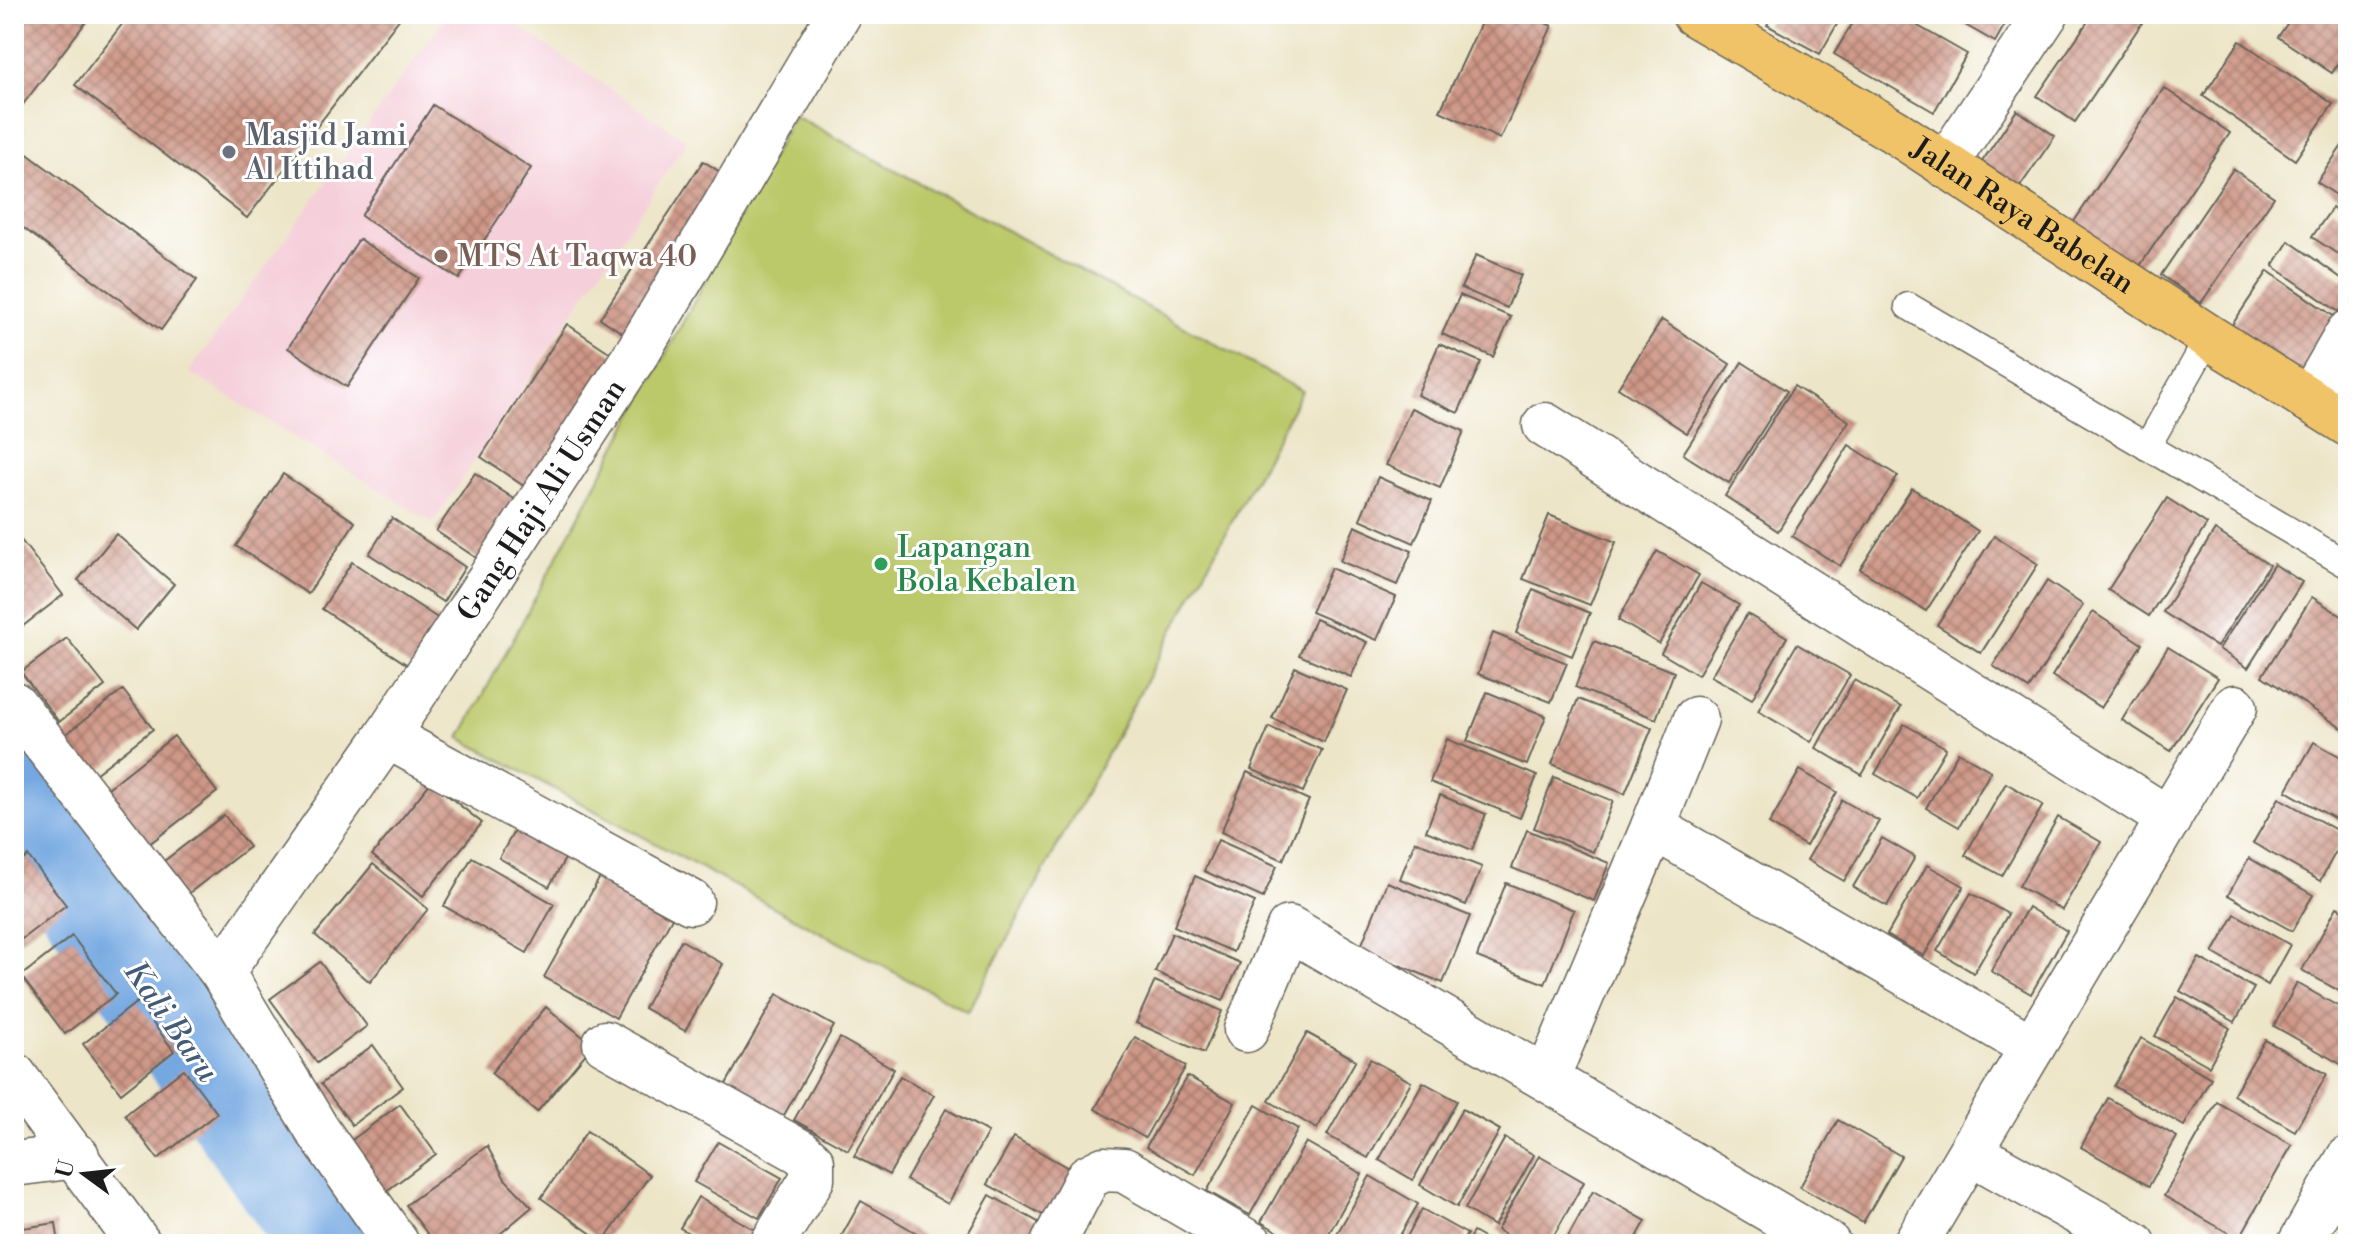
<svg xmlns="http://www.w3.org/2000/svg" width="2362" height="1258" font-family="'Libre Bodoni',serif">
<style>
.built{fill:#f5cfda}
.garden{fill:#bcc96b;stroke:#6c7244;stroke-width:2}
.lines{fill:none;stroke-linecap:round;stroke-linejoin:round}
.river{stroke:#75a8e1;stroke-width:96}
.building{fill:url(#building-cross-hatch)}
.lane-casing{stroke:#656258;stroke-width:29}
.street-casing{stroke:#656258;stroke-width:47}
.primary-casing{stroke:#656258;stroke-width:47}
.lane{stroke:#fff;stroke-width:26}
.street{stroke:#fff;stroke-width:44}
.primary{stroke:#f1c369;stroke-width:44}
.worship-dot{fill:#6b7280;stroke:#fff;stroke-width:3}
.education-dot{fill:#8d6e63;stroke:#fff;stroke-width:3}
.leisure-dot{fill:#2e9e5b;stroke:#fff;stroke-width:3}
.labels{text-anchor:middle;stroke-width:6;stroke-linejoin:round;paint-order:stroke}
.worship-label{font-size:30px;fill:#5b616d;stroke:#fff;text-anchor:start}
.street-label{font-size:30px;fill:#1c1c1c;stroke:#fff}
.education-label{font-size:30px;fill:#785e54;stroke:#fff;text-anchor:start}
.leisure-label{font-size:30px;fill:#27864d;stroke:#fff;text-anchor:start}
.water-label{font-size:32px;font-style:italic;fill:#445b75;stroke:#fff}
</style>
<defs>
<pattern id="building-cross-hatch" width="8" height="8" patternUnits="userSpaceOnUse" patternTransform="scale(2)"><rect width="8" height="8" fill="#cf9888"/><path d="M0 0l8 8M0 8l8-8" fill="none" stroke="#a77b6e"/></pattern>
</defs>
<rect width="100%" height="100%" fill="#fff"/>
<filter id="ink" filterUnits="userSpaceOnUse"><feTurbulence type="fractalNoise" baseFrequency=".0125" numOctaves="2"/><feDisplacementMap in="SourceGraphic" scale="16" xChannelSelector="R" yChannelSelector="G"/><feConvolveMatrix kernelMatrix="1 2 1 2 8 2 1 2 1" color-interpolation-filters="sRGB"/></filter>
<filter id="wash" filterUnits="userSpaceOnUse"><feTurbulence type="fractalNoise" baseFrequency=".006" numOctaves="4" result="noise"/><feDisplacementMap in="SourceGraphic" scale="32" xChannelSelector="R" yChannelSelector="G"/><feGaussianBlur stdDeviation="1.8" result="paint"/><feColorMatrix in="noise" values="0 0 0 0 0 0 0 0 0 0 0 0 0 0 0 0 0 1.4 0 .05"/><feComposite in="paint" operator="in"/></filter>
<g filter="url(#wash)">
<rect width="100%" height="100%" fill="#ede5c8"/>
<polygon class="built" points="448,14 500,14 687,141 433,523 189,372"/>
<polygon class="garden" points="794,115 1302,391 968,1012 460,738"/>
<g class="lines">
<polyline class="river" points="14,798 329,1244"/>
</g>
<g id="blocks">
<g class="building">
<polygon points="14,14 92,14 14,116"/>
<polygon points="130,14 403,14 247,218 75,85"/>
<polygon points="1485,14 1527,14 1552,26 1500,139 1440,111"/>
<polygon points="1773,14 1843,14 1820,54 1767,25"/>
<polygon points="1858,14 1897,14 1967,54 1934,112 1834,54"/>
<polygon points="1946,14 2011,14 1995,42"/>
<polygon points="2093,14 2148,14 2075,122 2037,96"/>
<polygon points="2294,14 2348,14 2348,49 2332,73 2278,37"/>
<polygon points="2240,41 2333,104 2295,160 2203,96"/>
<polygon points="2164,88 2230,133 2137,270 2071,226"/>
<polygon points="433,105 531,168 459,279 361,216"/>
<polygon points="2017,110 2055,136 2010,201 1973,175"/>
<polygon points="2344,143 2348,146 2348,203 2317,182"/>
<polygon points="14,144 197,280 161,330 14,221"/>
<polygon points="703,161 736,182 633,340 600,318"/>
<polygon points="2233,169 2274,197 2201,303 2161,275"/>
<polygon points="2332,208 2348,219 2348,261 2312,237"/>
<polygon points="359,239 419,278 347,387 288,348"/>
<polygon points="2289,241 2348,283 2348,298 2339,312 2273,266"/>
<polygon points="1476,255 1521,275 1507,308 1461,288"/>
<polygon points="2268,271 2345,324 2304,384 2228,331"/>
<polygon points="1460,295 1511,317 1493,357 1442,334"/>
<polygon points="1662,320 1730,364 1687,433 1618,388"/>
<polygon points="567,324 627,364 540,497 481,457"/>
<polygon points="1439,344 1481,362 1458,413 1417,395"/>
<polygon points="1742,362 1787,391 1729,483 1683,454"/>
<polygon points="1794,386 1849,421 1778,531 1725,496"/>
<polygon points="1411,408 1464,431 1440,488 1386,465"/>
<polygon points="1849,445 1898,476 1840,566 1792,536"/>
<polygon points="475,473 525,506 487,565 436,531"/>
<polygon points="283,474 355,522 308,594 236,546"/>
<polygon points="1378,477 1432,501 1414,543 1360,519"/>
<polygon points="1912,488 1978,531 1926,611 1860,569"/>
<polygon points="2167,498 2207,524 2149,616 2108,590"/>
<polygon points="1549,515 1616,542 1590,605 1523,579"/>
<polygon points="392,518 465,567 443,602 369,554"/>
<polygon points="1355,526 1412,551 1397,585 1340,561"/>
<polygon points="2215,530 2269,565 2217,647 2163,612"/>
<polygon points="14,531 63,595 14,633"/>
<polygon points="116,534 174,584 136,630 78,580"/>
<polygon points="1994,536 2038,564 1981,653 1937,625"/>
<polygon points="1657,551 1699,575 1659,644 1618,620"/>
<polygon points="352,562 445,623 414,669 322,609"/>
<polygon points="2274,564 2302,582 2248,668 2219,649"/>
<polygon points="1331,568 1396,597 1377,640 1311,612"/>
<polygon points="2047,581 2083,605 2029,689 1993,666"/>
<polygon points="1701,583 1739,605 1698,675 1661,653"/>
<polygon points="1533,589 1590,613 1572,656 1516,633"/>
<polygon points="2312,597 2348,620 2348,732 2262,676"/>
<polygon points="2093,612 2142,644 2101,708 2052,676"/>
<polygon points="1747,614 1787,637 1752,699 1711,676"/>
<polygon points="1315,619 1367,642 1351,677 1299,655"/>
<polygon points="1493,633 1567,663 1551,702 1478,674"/>
<polygon points="67,638 105,686 59,722 21,672"/>
<polygon points="1594,641 1674,672 1656,719 1575,687"/>
<polygon points="1797,644 1850,675 1811,742 1758,711"/>
<polygon points="2168,647 2218,678 2171,751 2122,720"/>
<polygon points="1295,667 1347,690 1324,742 1272,718"/>
<polygon points="1854,680 1901,707 1862,775 1816,748"/>
<polygon points="123,690 153,729 86,781 56,742"/>
<polygon points="1487,692 1546,716 1527,765 1467,741"/>
<polygon points="1578,699 1652,728 1625,794 1552,764"/>
<polygon points="1904,724 1946,748 1917,798 1875,774"/>
<polygon points="1269,727 1322,750 1303,792 1251,769"/>
<polygon points="174,736 217,792 140,851 98,796"/>
<polygon points="1447,739 1537,776 1520,818 1430,782"/>
<polygon points="2314,742 2348,761 2348,826 2286,791"/>
<polygon points="1958,752 1991,771 1959,827 1926,808"/>
<polygon points="1800,770 1837,792 1806,846 1769,824"/>
<polygon points="1247,772 1309,800 1283,860 1221,832"/>
<polygon points="1554,777 1613,801 1593,852 1534,828"/>
<polygon points="431,782 482,823 423,896 372,855"/>
<polygon points="2006,783 2043,805 2002,876 1965,855"/>
<polygon points="1440,795 1486,814 1472,850 1426,831"/>
<polygon points="2279,798 2345,835 2320,881 2253,843"/>
<polygon points="1842,800 1879,821 1844,881 1807,860"/>
<polygon points="224,815 249,847 180,900 155,868"/>
<polygon points="2058,817 2101,842 2062,910 2019,886"/>
<polygon points="517,826 567,855 549,887 499,858"/>
<polygon points="1527,830 1609,863 1594,901 1512,868"/>
<polygon points="1882,838 1915,857 1887,906 1853,887"/>
<polygon points="1218,840 1277,866 1263,898 1204,871"/>
<polygon points="1415,841 1482,867 1466,905 1400,879"/>
<polygon points="28,856 66,905 14,945 14,867"/>
<polygon points="472,857 554,904 527,953 444,906"/>
<polygon points="2249,858 2313,895 2292,931 2228,895"/>
<polygon points="373,864 428,909 370,982 315,935"/>
<polygon points="1927,865 1964,886 1924,956 1887,935"/>
<polygon points="1195,876 1255,902 1233,952 1174,926"/>
<polygon points="600,877 672,918 616,1018 544,977"/>
<polygon points="1387,882 1470,916 1443,983 1360,949"/>
<polygon points="1506,883 1574,910 1545,984 1477,957"/>
<polygon points="1971,893 2008,914 1974,973 1937,951"/>
<polygon points="2028,907 2067,931 2031,994 1991,971"/>
<polygon points="2337,907 2348,913 2348,996 2302,970"/>
<polygon points="2235,914 2290,945 2268,985 2213,953"/>
<polygon points="1172,933 1240,963 1223,1001 1155,972"/>
<polygon points="72,936 116,994 65,1034 21,976"/>
<polygon points="681,940 723,964 685,1031 644,1008"/>
<polygon points="2199,958 2254,988 2235,1022 2180,991"/>
<polygon points="320,962 367,1026 317,1063 270,999"/>
<polygon points="1155,981 1222,1011 1204,1053 1136,1023"/>
<polygon points="2297,983 2348,1012 2348,1060 2344,1066 2274,1026"/>
<polygon points="777,994 834,1026 778,1126 721,1093"/>
<polygon points="2177,997 2230,1028 2209,1066 2155,1036"/>
<polygon points="137,1002 174,1051 121,1093 83,1044"/>
<polygon points="546,1007 593,1045 537,1112 491,1073"/>
<polygon points="1307,1033 1356,1060 1317,1129 1269,1101"/>
<polygon points="1135,1037 1186,1066 1145,1138 1095,1109"/>
<polygon points="840,1038 894,1069 848,1150 794,1120"/>
<polygon points="2141,1038 2211,1078 2184,1126 2114,1086"/>
<polygon points="2265,1040 2327,1074 2295,1131 2233,1095"/>
<polygon points="373,1045 403,1087 352,1125 321,1084"/>
<polygon points="1370,1059 1411,1082 1368,1158 1327,1135"/>
<polygon points="184,1069 217,1113 158,1159 125,1115"/>
<polygon points="900,1076 934,1095 889,1175 854,1156"/>
<polygon points="1187,1076 1235,1103 1195,1175 1146,1147"/>
<polygon points="1423,1082 1457,1101 1413,1180 1379,1160"/>
<polygon points="2108,1098 2177,1137 2149,1186 2081,1147"/>
<polygon points="2217,1102 2292,1145 2239,1239 2164,1196"/>
<polygon points="400,1104 436,1154 385,1192 348,1143"/>
<polygon points="1256,1105 1298,1129 1250,1215 1207,1191"/>
<polygon points="946,1109 988,1132 948,1204 906,1180"/>
<polygon points="1462,1109 1500,1130 1457,1207 1420,1185"/>
<polygon points="1838,1120 1901,1156 1863,1223 1800,1187"/>
<polygon points="587,1131 650,1175 603,1242 541,1198"/>
<polygon points="1014,1137 1075,1172 1050,1219 987,1184"/>
<polygon points="1505,1138 1534,1155 1494,1226 1465,1209"/>
<polygon points="718,1142 782,1178 759,1218 694,1182"/>
<polygon points="1306,1142 1362,1174 1323,1244 1299,1244 1261,1222"/>
<polygon points="487,1146 505,1179 532,1207 488,1244 435,1244 406,1205"/>
<polygon points="1539,1156 1584,1182 1549,1244 1521,1244 1497,1230"/>
<polygon points="1370,1176 1418,1204 1395,1244 1331,1244"/>
<polygon points="1593,1191 1646,1221 1633,1244 1564,1244"/>
<polygon points="990,1195 1045,1226 1035,1244 962,1244"/>
<polygon points="698,1197 755,1230 747,1244 708,1244 680,1228"/>
<polygon points="861,1201 927,1239 924,1244 837,1244"/>
<polygon points="1422,1209 1467,1234 1461,1244 1403,1244"/>
<polygon points="56,1223 59,1244 18,1244 16,1229"/>
<polygon points="1473,1232 1494,1244 1466,1244"/>
</g>
</g>
</g>
<g filter="url(#ink)">
<use href="#blocks" fill-opacity="0" stroke="#656258" stroke-width="2"/>
<g class="lines">
<g class="lane-casing">
<g id="lane">
<polyline points="1908,306 2348,565"/>
<polyline points="2147,447 2209,337"/>
</g>
</g>
<g class="street-casing">
<g id="street">
<polyline points="1945,165 2046,14"/>
<polyline points="2309,400 2348,333"/>
<polyline points="1545,425 2169,819"/>
<polyline points="14,704 222,972 318,1131 397,1244"/>
<polyline points="387,736 691,902"/>
<polyline points="1653,827 1696,719"/>
<path id="s1" d="M222,972l165,-236 253,-388 199,-334"/>
<polyline points="1246,1030 1289,928 1828,1244"/>
<polyline points="605,1043 801,1152 812,1162 812,1179 772,1244"/>
<polyline points="14,1075 139,1244"/>
<polyline points="1547,1078 1653,827 2032,1047"/>
<polyline points="1970,1152 2134,1244"/>
<polyline points="14,1164 77,1156"/>
<polyline points="1053,1244 1088,1177 1104,1169 1124,1170 1251,1244"/>
<polyline points="1915,1244 2235,707"/>
<polyline points="2300,1244 2348,1159"/>
</g>
</g>
<g class="primary-casing">
<g id="primary">
<path id="s2" d="M1694,14l200,117 315,206 139,87"/>
</g>
</g>
<use href="#lane" class="lane"/>
<use href="#street" class="street"/>
<use href="#primary" class="primary"/>
</g>
</g>
<circle class="worship-dot" cx="229" cy="152" r="8"/>
<circle class="education-dot" cx="441" cy="256" r="8"/>
<circle class="leisure-dot" cx="881" cy="564" r="8"/>
<g class="labels">
<g class="worship-label">
<text x="245" y="145">Masjid Jami<tspan x="245" dy="34">Al Ittihad</tspan></text>
</g>
<g class="street-label">
<text dy="10" stroke="none"><textPath href="#s2" startOffset="386">Jalan Raya Babelan</textPath></text>
<text dy="10" stroke="none"><textPath href="#s1" startOffset="570">Gang Haji Ali Usman</textPath></text>
</g>
<g class="education-label">
<text x="457" y="266">MTS At Taqwa 40</text>
</g>
<g class="leisure-label">
<text x="897" y="557">Lapangan<tspan x="897" dy="34">Bola Kebalen</tspan></text>
</g>
<g class="water-label">
<text transform="translate(172 1021) rotate(55)" y="11">Kali Baru</text>
</g>
</g>
<rect width="2362" height="1258" fill="none" stroke="#fff" stroke-width="48"/>
<g transform="translate(84 1174) rotate(285)" stroke="#ffffff" stroke-width="6" paint-order="stroke">
<path d="M0-6L14 30L0 20L-14 30Z" fill="#1c1c1c"/>
<text y="-12" font-size="22" font-weight="bold" text-anchor="middle" fill="#1c1c1c">U</text>
</g>
</svg>
